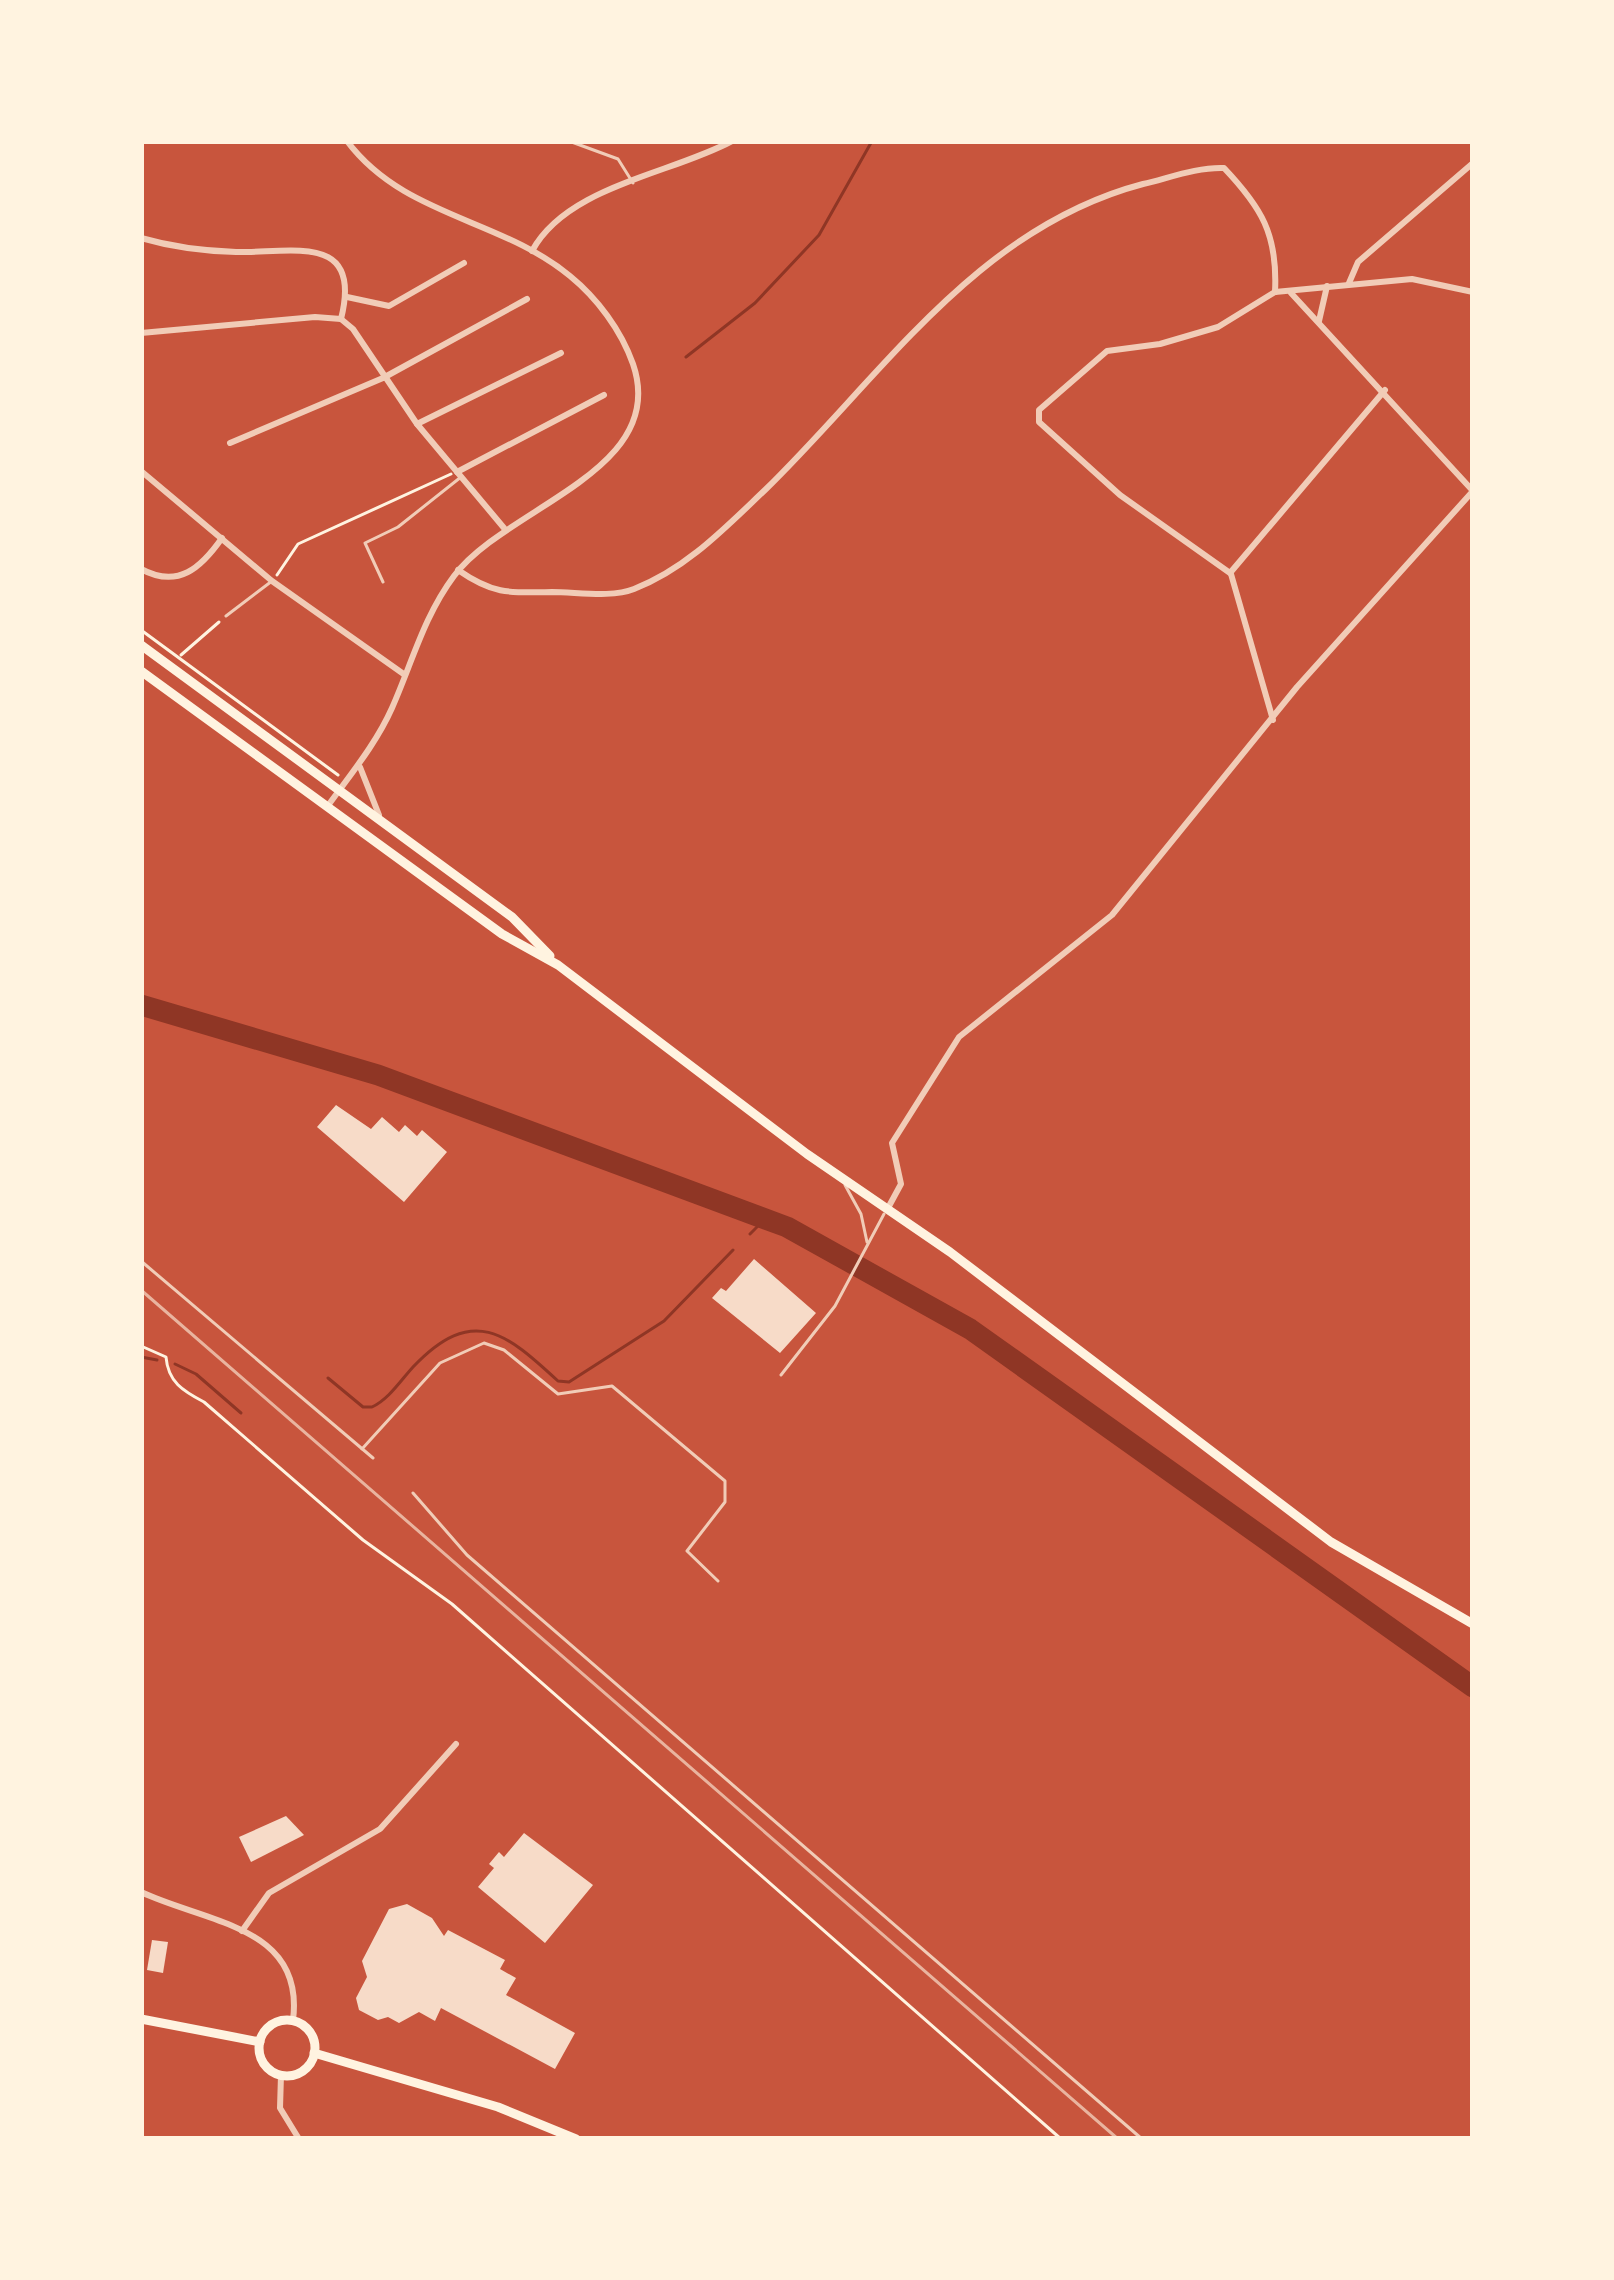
<svg xmlns="http://www.w3.org/2000/svg" width="1614" height="2280" font-family="'Golos Text',sans-serif">
<style>
.lines{fill:none;stroke-linecap:round;stroke-linejoin:round}
.stream{stroke:#8f3625;stroke-width:3}
.river{stroke:#8f3625;stroke-width:21}
.building{fill:#f7dbc8}
.path{stroke:#fff3e0;stroke-width:3}
.service{stroke:#f1ccb7;stroke-width:3}
.minor{stroke:#f1ccb7;stroke-width:6}
.tertiary{stroke:#f1ccb7;stroke-width:6}
.primary{stroke:#fff3e0;stroke-width:9}
.rail{stroke:#e9b49f;stroke-width:3}
</style>
<rect width="100%" height="100%" fill="#c8553d"/>
<g class="lines">
<g class="stream">
<polyline points="686,357 755,303 819,235 872,141"/>
<polyline points="750,1234 765,1219"/>
<polyline points="141,1357 157,1360"/>
<polyline points="175,1364 196,1374 241,1413"/>
<path d="M328,1378l35,29h9c17,-8 29,-27 41,-40 60,-63 93,-34 145,14l11,1 95,-61 69,-71"/>
</g>
<polyline class="river" points="141,1005 378,1075 787,1227 970,1329 1473,1687"/>
</g>
<g class="building">
<polygon points="336,1105 371,1129 382,1117 399,1132 405,1125 417,1136 422,1130 447,1152 404,1202 317,1127"/>
<polygon points="754,1259 816,1313 780,1353 712,1298 721,1288 726,1291"/>
<polygon points="286,1816 304,1835 251,1862 239,1837"/>
<polygon points="524,1833 593,1885 545,1943 478,1887 494,1868 489,1864 499,1852 504,1857"/>
<polygon points="407,1904 432,1918 444,1936 448,1930 505,1960 500,1969 516,1978 506,1995 575,2033 555,2069 441,2008 435,2021 419,2012 399,2023 388,2017 378,2020 359,2010 356,1998 367,1977 362,1961 389,1909"/>
<polygon points="152,1940 168,1942 163,1973 147,1970"/>
</g>
<g class="lines">
<g class="path">
<polyline points="277,575 298,544 451,474"/>
<polyline points="141,630 338,775"/>
<polyline points="181,655 219,622"/>
<path d="M141,1346l25,11c2,25 17,34 38,45l159,138 89,64 609,535"/>
</g>
<g class="service">
<polyline points="569,141 618,159 633,183"/>
<polyline points="383,582 365,543 398,527 461,477"/>
<polyline points="226,616 272,581"/>
<polyline points="845,1185 861,1214 867,1242"/>
<polyline points="141,1261 373,1458"/>
<polyline points="781,1375 835,1306 884,1214"/>
<polyline points="362,1449 440,1363 484,1343 504,1350 558,1394 612,1386 725,1481 725,1502 687,1551 718,1581"/>
<polyline points="413,1493 467,1555 1142,2139"/>
</g>
<g class="minor">
<path d="M141,238c31,9 63,13 95,14 56,1 127,-20 105,67"/>
<path d="M532,251c35,-65 139,-77 200,-110"/>
<polyline points="1349,283 1358,262 1473,163"/>
<polyline points="1275,292 1218,327 1160,344 1107,351 1039,410 1039,422 1120,495 1230,573 1385,390"/>
<polyline points="1275,292 1412,279 1473,292"/>
<polyline points="1291,293 1473,491"/>
<polyline points="347,297 389,306 464,263"/>
<polyline points="1319,321 1327,286"/>
<polyline points="141,333 315,317 341,319 353,329 417,424 504,528"/>
<polyline points="417,424 561,353"/>
<polyline points="230,443 383,378 527,299"/>
<polyline points="141,471 272,581 405,675"/>
<polyline points="457,472 604,395"/>
<path d="M141,569c37,20 60,-1 81,-31"/>
<path d="M458,570c36,25 52,23 94,22 25,0 60,6 82,-3 52,-20 91,-61 131,-99 117,-114 211,-262 378,-306 26,-6 54,-17 81,-16 37,39 54,66 51,124"/>
<polyline points="1231,574 1273,720"/>
<polyline points="888,1208 901,1184 892,1143 959,1037 1112,915 1297,687 1473,491"/>
<path d="M141,1892c66,31 164,34 152,128"/>
<polyline points="242,1931 269,1893 380,1829 456,1744"/>
<polyline points="281,2075 280,2108 299,2139"/>
</g>
<g class="tertiary">
<polyline points="360,767 379,815"/>
<path d="M327,807c23,-32 49,-63 65,-99 20,-45 32,-92 62,-132 51,-69 216,-105 179,-212 -12,-34 -36,-66 -63,-88 -70,-58 -166,-59 -223,-135"/>
</g>
<g class="primary">
<polyline points="141,645 512,917 550,956"/>
<polyline points="141,671 502,934 558,965 807,1154 950,1252 1331,1542 1473,1624"/>
<polyline points="141,2019 260,2042"/>
<circle cx="287" cy="2048" r="28"/>
<polyline points="314,2053 498,2107 576,2139"/>
</g>
<polyline class="rail" points="141,1290 1118,2139"/>
</g>
<rect width="1614" height="2280" fill="none" stroke="#fff3e0" stroke-width="288"/>
</svg>
